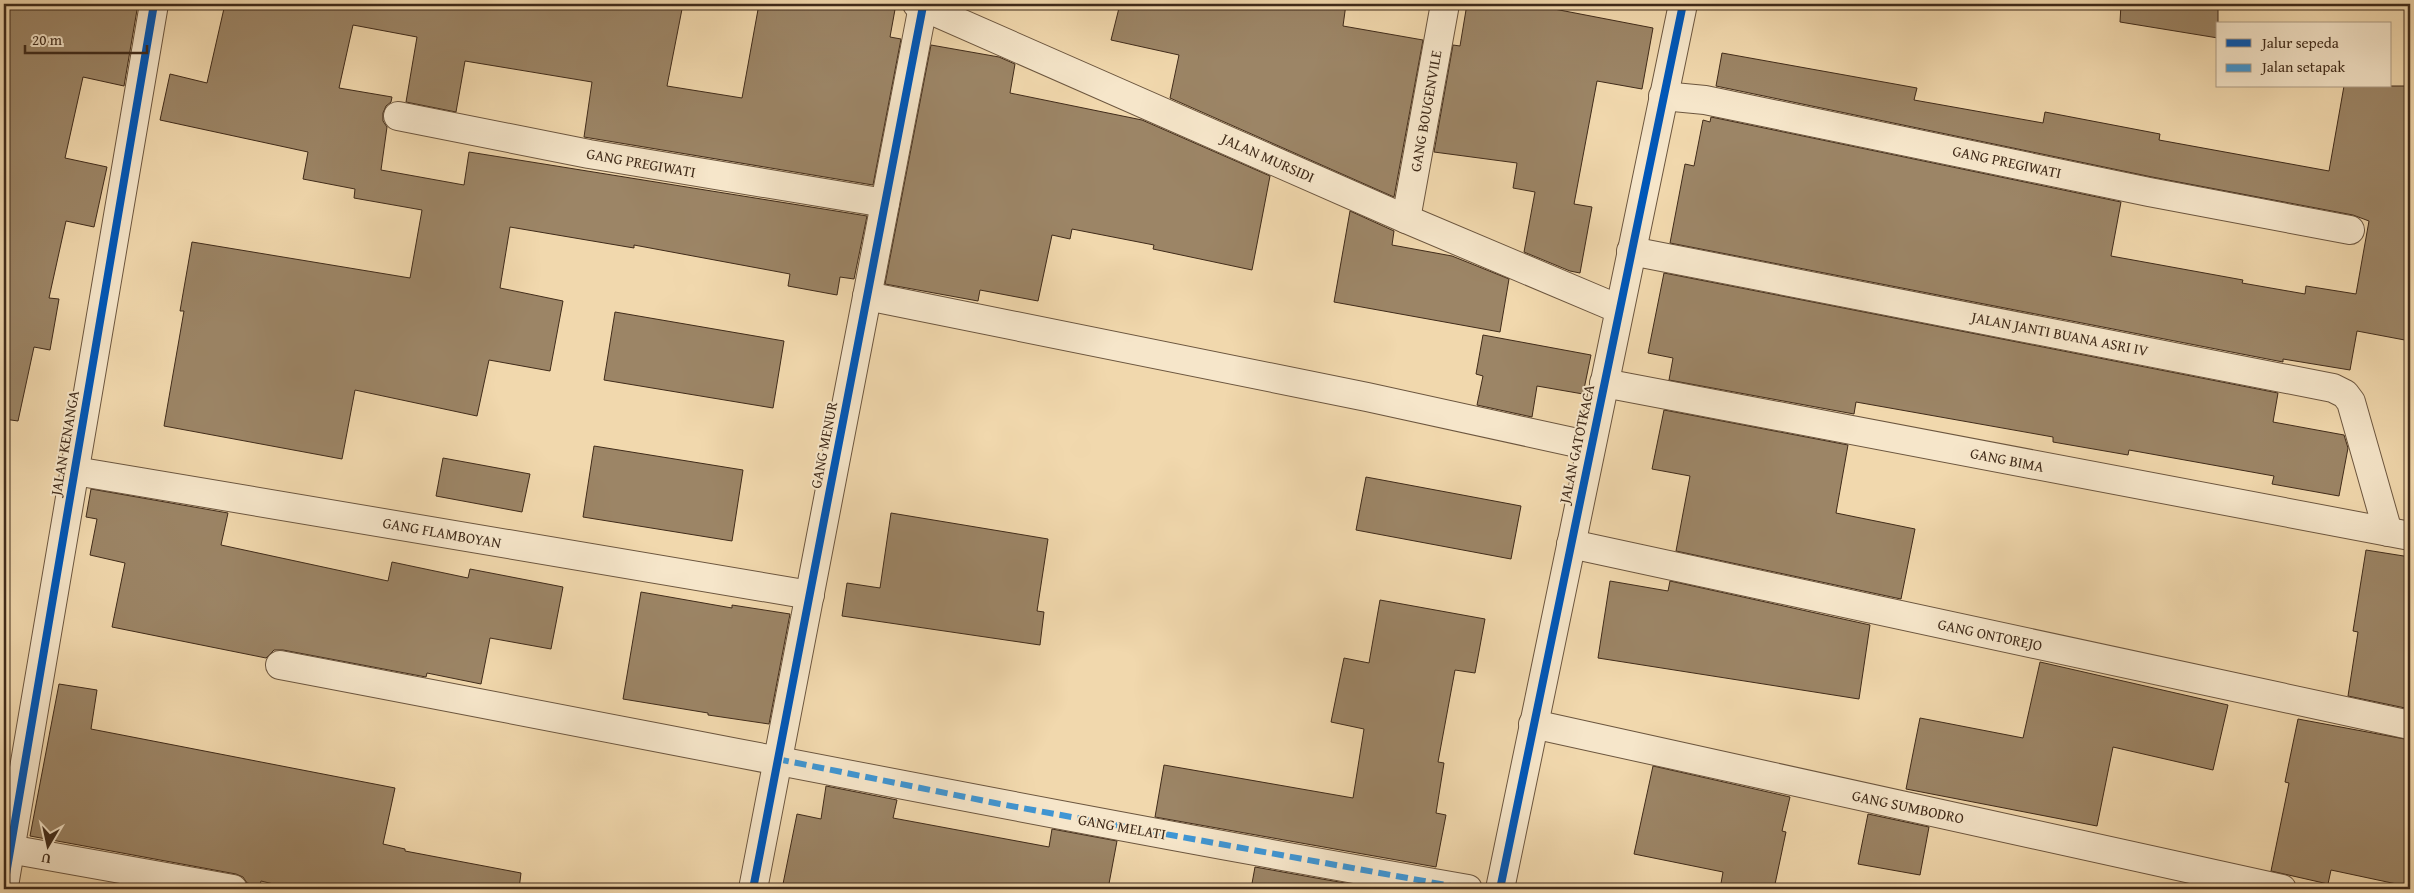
<svg xmlns="http://www.w3.org/2000/svg" width="2414" height="893" font-family="'Gentium Book Plus',serif">
<style>
.building{fill:#9c8566;stroke:#402b1a}
.lines{fill:none;stroke-linecap:round;stroke-linejoin:round}
.minor-casing{stroke:#6c563f;stroke-width:30}
.minor{stroke:#f6e6ca;stroke-width:28}
.quiet{stroke:#3f96d4;stroke-width:6;stroke-dasharray:12 6;stroke-linecap:butt}
.cycleway-casing{stroke:#f6e6ca;stroke-width:11}
.cycleway{stroke:#0057b8;stroke-width:8}
.labels{text-anchor:middle;stroke-width:4;stroke-linejoin:round;paint-order:stroke}
.street-label{font-size:15px;fill:#402b1a;stroke:#f6e6ca}
</style>
<rect width="100%" height="100%" fill="#f1d8ad"/>
<filter id="stains"><feTurbulence type="fractalNoise" baseFrequency=".004" numOctaves="4"/><feColorMatrix values="0 0 0 0 .2 0 0 0 0 .09 0 0 0 0 .02 0 0 0 .5 -.17"/></filter>
<radialGradient id="worn" r=".72"><stop offset=".6" stop-color="#630" stop-opacity="0"/><stop offset="1" stop-color="#630" stop-opacity=".3"/></radialGradient>
<g class="building">
<polygon points="4,4 138,4 124,86 83,77 65,158 107,167 94,227 66,221 49,298 59,299 50,350 34,347 18,421 4,419"/>
<polygon points="225,4 683,4 667,86 742,98 759,4 896,4 890,37 901,39 873,185 584,137 592,82 465,61 456,112 406,102 417,37 353,25 339,88 392,97 391,102 386,106 383,113 383,121 387,127 381,170 464,185 469,152 867,216 854,279 840,277 837,295 788,286 790,274 634,245 634,248 510,227 500,288 563,301 550,371 489,360 477,416 355,390 342,459 164,426 184,311 180,311 192,242 410,278 422,210 354,198 355,189 303,179 308,152 160,120 170,74 207,83"/>
<polygon points="1120,4 1346,4 1343,26 1423,40 1394,197 1170,98 1179,55 1111,40"/>
<polygon points="1467,4 1550,4 1549,8 1653,28 1642,89 1597,81 1574,204 1592,207 1580,273 1570,271 1524,252 1535,192 1513,188 1517,163 1434,152 1453,45 1460,46"/>
<polygon points="2121,4 2218,4 2218,38 2120,22"/>
<polygon points="931,45 999,57 1015,64 1010,93 1142,120 1270,176 1252,270 1153,249 1154,245 1072,229 1070,239 1052,235 1038,301 980,290 978,301 885,284"/>
<polygon points="1722,53 1917,88 1914,100 2043,123 2045,112 2160,134 2159,140 2329,171 2344,86 2410,86 2410,132 2405,164 2410,165 2410,341 2357,331 2350,370 2283,359 2283,362 1670,243 1685,164 1694,166 1703,120 1710,122 1711,117 2121,202 2111,256 2243,280 2242,283 2305,294 2306,286 2356,294 2369,221 2353,215 2152,177 1716,86"/>
<polygon points="1350,211 1394,231 1392,245 1452,256 1509,279 1500,332 1334,302"/>
<polygon points="1664,273 2278,393 2273,422 2344,435 2348,448 2339,496 2272,484 2274,476 2129,450 2128,455 2053,442 2053,437 1856,402 1854,414 1669,380 1673,358 1648,353"/>
<polygon points="615,312 784,341 773,408 604,380"/>
<polygon points="1483,335 1591,355 1583,394 1537,386 1532,417 1477,405 1483,376 1476,374"/>
<polygon points="1664,410 1848,445 1836,513 1915,529 1901,599 1676,551 1690,476 1652,469"/>
<polygon points="594,446 743,470 732,541 583,517"/>
<polygon points="443,458 530,474 522,512 436,496"/>
<polygon points="1366,477 1521,506 1511,559 1356,530"/>
<polygon points="91,489 228,513 221,545 388,581 392,562 468,578 470,569 563,587 551,649 490,638 481,684 427,673 426,677 283,650 274,650 266,658 112,627 125,563 90,555 97,519 86,517"/>
<polygon points="891,513 1048,539 1037,611 1044,612 1040,645 842,616 847,583 880,588"/>
<polygon points="2366,550 2410,557 2410,709 2348,696 2358,632 2353,631"/>
<polygon points="1610,581 1668,591 1670,581 1870,625 1859,699 1598,658"/>
<polygon points="641,592 732,608 732,605 790,614 769,724 708,715 708,713 623,699"/>
<polygon points="1380,600 1485,619 1475,673 1455,670 1438,762 1444,763 1436,813 1446,815 1436,867 1155,817 1164,765 1353,798 1364,729 1331,722 1344,658 1369,663"/>
<polygon points="2040,662 2228,705 2213,770 2113,747 2097,826 1906,789 1920,718 2023,738"/>
<polygon points="59,684 97,690 91,729 395,788 383,844 405,849 405,851 521,873 519,889 294,889 261,881 260,886 247,883 243,877 236,874 30,836"/>
<polygon points="2298,719 2410,740 2410,866 2406,886 2331,870 2328,884 2271,871 2289,783 2285,782"/>
<polygon points="1653,766 1790,797 1782,831 1786,832 1774,889 1720,889 1723,872 1634,854"/>
<polygon points="826,786 897,800 893,818 1049,847 1052,829 1117,841 1108,889 782,889 797,814 821,819"/>
<polygon points="1868,814 1929,827 1920,875 1858,864"/>
<polygon points="1255,867 1316,878 1380,889 1251,889"/>
</g>
<g class="lines">
<g class="minor-casing">
<g id="minor">
<polyline points="917,4 1406,219 1619,309"/>
<polyline points="1663,96 1705,100 2149,192 2350,230"/>
<polyline points="398,116 589,154 885,203"/>
<polyline points="1406,219 1445,4"/>
<polyline points="1631,251 2333,388 2345,394 2351,402 2388,532"/>
<polyline points="867,296 1367,397 1591,446"/>
<polyline points="1604,383 2410,536"/>
<polyline points="75,471 810,595"/>
<polyline points="1571,544 2410,725"/>
<path d="M280,665c396,75 791,155 1188,224"/>
<polyline points="1533,724 2282,889"/>
<polyline points="9,849 233,889"/>
<polyline points="4,886 154,4"/>
<polyline points="753,889 923,6"/>
<polyline points="1500,889 1683,4"/>
</g>
</g>
<use href="#minor" class="minor"/>
<polyline class="quiet" points="777,759 1000,804 1468,889"/>
<g class="cycleway-casing">
<g id="cycleway">
<polyline points="4,886 154,4"/>
<polyline points="753,889 923,6"/>
<polyline points="1500,889 1683,4"/>
</g>
</g>
<use href="#cycleway" class="cycleway"/>
</g>
<g class="labels">
<g class="street-label">
<text transform="translate(1426 111) rotate(-80)" y="5">GANG BOUGENVILE</text>
<text transform="translate(1268 158) rotate(24)" y="5">JALAN MURSIDI</text>
<text transform="translate(2007 162) rotate(12)" y="5">GANG PREGIWATI</text>
<text transform="translate(641 163) rotate(10)" y="5">GANG PREGIWATI</text>
<text transform="translate(2060 334) rotate(11)" y="5">JALAN JANTI BUANA ASRI IV</text>
<text transform="translate(65 443) rotate(-80)" y="5">JALAN KENANGA</text>
<text transform="translate(1577 444) rotate(-78)" y="5">JALAN GATOTKACA</text>
<text transform="translate(824 445) rotate(-79)" y="5">GANG MENUR</text>
<text transform="translate(2007 460) rotate(11)" y="5">GANG BIMA</text>
<text transform="translate(442 533) rotate(10)" y="5">GANG FLAMBOYAN</text>
<text transform="translate(1990 635) rotate(12)" y="5">GANG ONTOREJO</text>
<text transform="translate(1908 807) rotate(12)" y="5">GANG SUMBODRO</text>
<text transform="translate(1122 827) rotate(10)" y="5">GANG MELATI</text>
</g>
</g>
<rect width="2414" height="893" fill="none" stroke="#f1d8ad" stroke-width="20"/>
<rect x="5" y="5" width="2404" height="883" fill="none" stroke="#402b1a" stroke-width="2.5"/>
<rect x="10" y="10" width="2394" height="873" fill="none" stroke="#402b1a"/>
<rect x="2216" y="22" width="175" height="65" fill="#f6e6ca" stroke="#ad9b84"/>
<rect x="2226" y="39" width="25" height="8" fill="#0057b8" stroke="#ad9b84"/>
<text x="2262" y="48" font-size="15" fill="#402b1a">Jalur sepeda</text>
<rect x="2226" y="64" width="25" height="8" fill="#3f96d4" stroke="#ad9b84"/>
<text x="2262" y="72" font-size="15" fill="#402b1a">Jalan setapak</text>
<g transform="translate(48 846) rotate(189)" stroke="#f6e6ca" stroke-width="4" paint-order="stroke">
<path d="M0-4L9 19L0 12L-9 19Z" fill="#402b1a"/>
<text y="-8" font-size="14" font-weight="bold" text-anchor="middle" fill="#402b1a">U</text>
</g>
<path d="M25 45v8h122v-8" fill="none" stroke="#402b1a" stroke-width="2.5"/>
<text x="32" y="45" font-size="15" fill="#402b1a" stroke="#f6e6ca" stroke-width="4" paint-order="stroke">20 m</text>
<rect width="100%" height="100%" filter="url(#stains)"/>
<rect width="100%" height="100%" fill="url(#worn)"/>
</svg>
